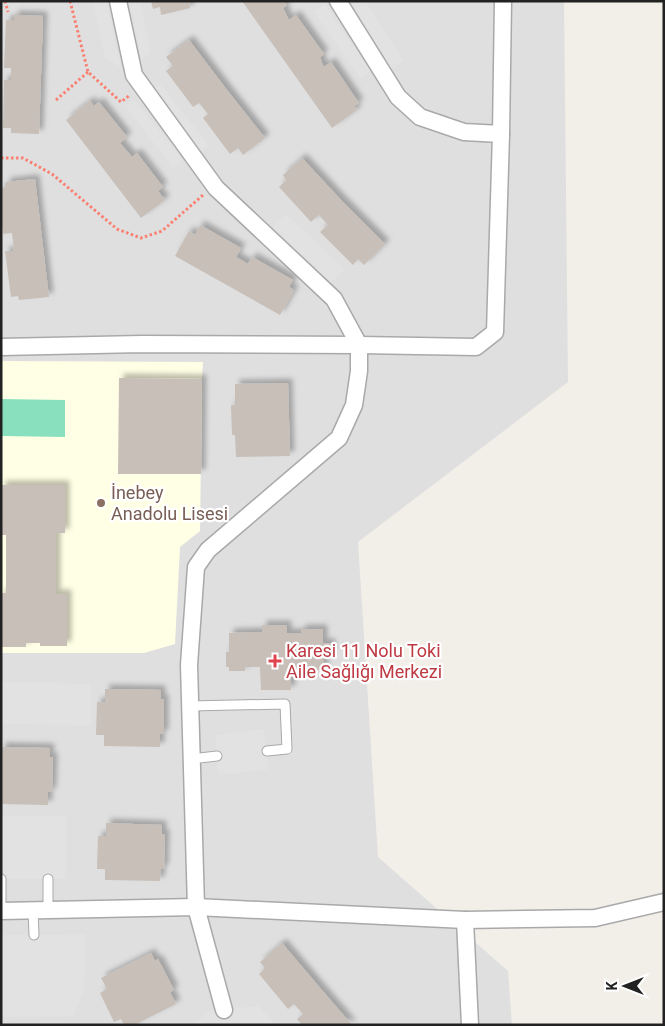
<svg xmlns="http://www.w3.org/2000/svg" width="665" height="1026" font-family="Roboto,sans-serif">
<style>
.residential{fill:#e0dfdf}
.education{fill:#ffffe5}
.pitch{fill:#88e0be}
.parking{fill:#e2e2e2}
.building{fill:#c7bfb8;filter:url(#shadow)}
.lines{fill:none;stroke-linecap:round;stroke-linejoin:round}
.service-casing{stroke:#a9a9a9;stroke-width:11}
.minor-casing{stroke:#a9a9a9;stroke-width:19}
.path{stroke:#fa8072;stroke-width:3;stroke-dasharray:2.5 2.5;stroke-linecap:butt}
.service{stroke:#fff;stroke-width:9}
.minor{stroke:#fff;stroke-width:16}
.education-dot{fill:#8d6e63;stroke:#fff;stroke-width:2}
.health-dot{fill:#e0444e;stroke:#fff;stroke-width:2}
.labels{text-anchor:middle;stroke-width:4.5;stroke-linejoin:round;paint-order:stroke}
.education-label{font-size:18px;fill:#785e54;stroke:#fff;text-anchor:start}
.health-label{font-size:18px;fill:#be3a42;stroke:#fff;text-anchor:start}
</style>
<defs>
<filter id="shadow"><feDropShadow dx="4.5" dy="-4.5" stdDeviation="2.5" flood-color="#0004"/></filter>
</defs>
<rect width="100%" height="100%" fill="#f2efe9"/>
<polygon class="residential" points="1,1 564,1 568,382 358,542 378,857 508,971 512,1025 1,1025"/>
<polygon class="education" points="1,361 203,362 202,379 200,531 180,547 175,644 144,653 1,653"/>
<polygon class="pitch" points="1,399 65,400 65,437 1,436"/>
<g class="parking">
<polygon points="93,1 106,1 121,67 105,59"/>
<polygon points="129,1 140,1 151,51 142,61"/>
<polygon points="348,1 366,1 404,61 390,69"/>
<polygon points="324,4 371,71 360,78 314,12"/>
<polygon points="160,84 209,145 200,152 151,91"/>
<polygon points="134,99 183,160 173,168 125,106"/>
<polygon points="286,214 345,269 331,283 273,227"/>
<polygon points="1,682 91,684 91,725 1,724"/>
<polygon points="264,729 269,769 219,775 215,735"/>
<rect x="1" y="816" width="65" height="63"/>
<polygon points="86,934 84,991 73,1016 1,1017 1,935"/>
<polygon points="259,1006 275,1025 193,1025 209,1011"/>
</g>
<g class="building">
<polygon points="151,1 189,1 190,8 161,15 160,7 153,9"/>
<polygon points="242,1 284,1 287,5 283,8 289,20 296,15 324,54 320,57 322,63 324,67 331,62 359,103 354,106 357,110 332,128"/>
<polygon points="14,15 43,16 39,134 11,133 11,128 3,128 4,80 11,80 11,68 4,68 6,20 14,20"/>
<polygon points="189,40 227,90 265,138 243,155 238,148 230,154 203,118 208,114 199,103 193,107 166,71 173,66 166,57"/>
<polygon points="90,101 94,106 99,102 127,137 120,143 132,157 137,153 163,187 158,191 165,200 141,218 66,120"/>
<polygon points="302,158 342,201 385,244 364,265 358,259 353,265 320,232 328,225 319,215 311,222 279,187 286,180 283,175"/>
<polygon points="35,179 49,297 19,300 18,296 11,297 5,251 14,251 12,233 3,234 1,214 1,188 6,187 6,182"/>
<polygon points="200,225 241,248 236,257 248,264 252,257 293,280 289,287 294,290 280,315 175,256 189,231 195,235"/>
<polygon points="119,378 202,379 201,474 118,474"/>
<polygon points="288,383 290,456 236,457 235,435 232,435 231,405 235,405 235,384"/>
<polygon points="1,485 65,485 65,533 56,533 56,594 67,594 67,646 40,646 40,643 26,643 26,647 1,647 1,593 6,593 6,535 1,535"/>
<polygon points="262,625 287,625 287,633 301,633 301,629 323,629 323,643 331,643 331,655 324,655 324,670 308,670 308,667 291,667 291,690 261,690 260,667 245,667 245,671 229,671 229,667 226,667 226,652 229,652 229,633 262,632"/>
<polygon points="105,689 161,690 161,699 164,699 164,734 160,734 160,747 104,746 104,735 96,735 97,702 105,702"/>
<polygon points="1,747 50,748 49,757 53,757 52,792 48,792 48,805 1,804"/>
<polygon points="106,823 162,825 162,834 165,834 164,869 161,869 160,881 105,880 105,869 97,869 98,836 106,836"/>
<polygon points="282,943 321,989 352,1025 302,1025 297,1019 303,1014 294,1004 288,1009 259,974 265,968 260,962"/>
<polygon points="151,953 155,961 158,959 174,990 170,992 176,1004 134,1025 124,1025 121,1019 114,1022 100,993 107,989 101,978"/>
</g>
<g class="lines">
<g class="service-casing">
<g id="service">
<polyline points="190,706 285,704 287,749 267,751"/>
<polyline points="191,759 217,756"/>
<polyline points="1,879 1,911"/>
<polyline points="48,879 48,910"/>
<polyline points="33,910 34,935"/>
</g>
</g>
<g class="minor-casing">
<g id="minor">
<polyline points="118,1 134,75 216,188 334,299 359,345 359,371 354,405 339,438 208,550 196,567 189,665 196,907 224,1010"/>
<polyline points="338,1 398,97 420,117 464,132 501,134"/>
<polyline points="1,347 142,344 359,345 476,347 495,332 501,134 503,1"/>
<polyline points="1,911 196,907 465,920 595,918 664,902"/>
<polyline points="465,920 470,1025"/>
</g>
</g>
<g class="path">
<polyline points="5,1 8,12"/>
<polyline points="70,1 88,72 121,102 130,95"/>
<polyline points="56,100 88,72"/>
<polyline points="1,158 23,158 52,174 117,229 141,238 162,231 203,195"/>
</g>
<use href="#service" class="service"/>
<use href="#minor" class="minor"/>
</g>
<circle class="education-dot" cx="101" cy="503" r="5"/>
<path class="health-dot" d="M272.5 653.5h5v5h5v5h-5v5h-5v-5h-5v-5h5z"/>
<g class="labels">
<g class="education-label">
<text x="111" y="499">İnebey<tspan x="111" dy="21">Anadolu Lisesi</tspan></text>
</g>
<g class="health-label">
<text x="286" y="657">Karesi 11 Nolu Toki<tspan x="286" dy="21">Aile Sağlığı Merkezi</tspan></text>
</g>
</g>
<rect width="665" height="1026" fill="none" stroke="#222222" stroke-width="5"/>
<g transform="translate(625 986) rotate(270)" stroke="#ffffff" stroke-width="4" paint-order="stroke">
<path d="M0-4L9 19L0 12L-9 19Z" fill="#222222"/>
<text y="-8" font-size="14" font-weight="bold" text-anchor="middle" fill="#222222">K</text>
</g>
</svg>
